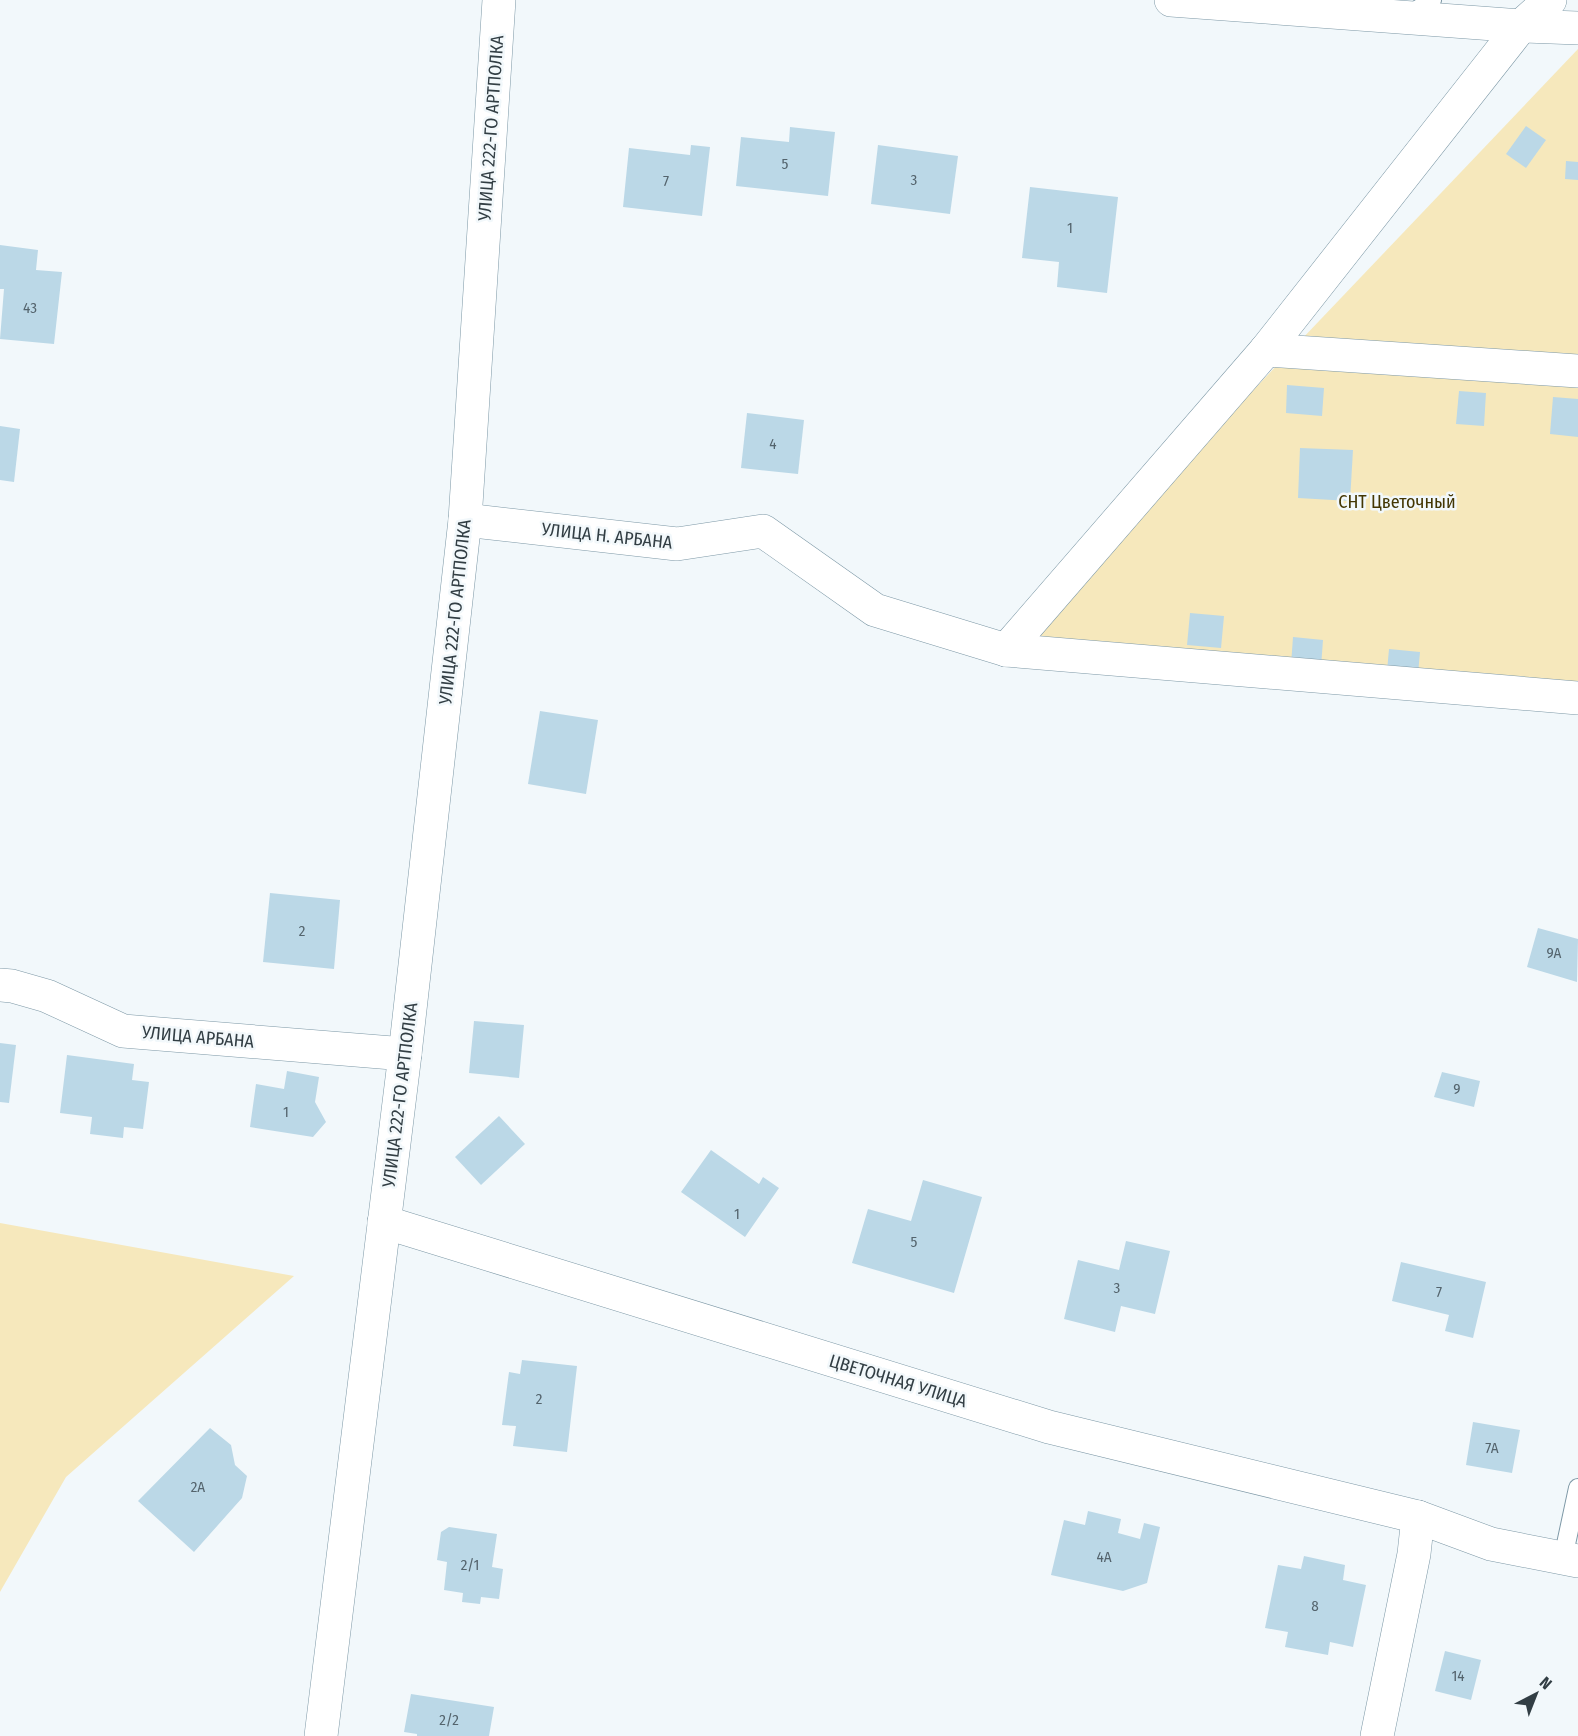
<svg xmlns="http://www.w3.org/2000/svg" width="1578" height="1736" font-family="'Fira Sans Condensed',sans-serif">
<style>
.green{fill:#f6e8bc}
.building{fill:#bbd8e7}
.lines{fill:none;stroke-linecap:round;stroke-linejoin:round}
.lane-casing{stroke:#7d98a6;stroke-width:20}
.street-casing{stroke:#7d98a6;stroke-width:34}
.lane{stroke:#fff;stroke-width:18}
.street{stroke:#fff;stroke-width:33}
.labels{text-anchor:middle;stroke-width:5;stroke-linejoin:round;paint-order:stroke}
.number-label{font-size:15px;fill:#54646d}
.street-label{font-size:18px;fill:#323e44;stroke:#f2f8fb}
.park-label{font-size:18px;fill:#433603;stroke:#f2f8fb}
</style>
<rect width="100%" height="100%" fill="#f2f8fb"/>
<g class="green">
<polygon points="1578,49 1578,698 1006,650"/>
<polygon points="0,1223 294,1276 66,1477 0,1592"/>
</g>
<g class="building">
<polygon points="1526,126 1546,140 1526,168 1506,154"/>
<polygon points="790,127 835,132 828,196 736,186 741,137 789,142"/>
<polygon points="691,145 710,147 702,216 623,207 629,148 690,155"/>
<polygon points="878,145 958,156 950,214 871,204"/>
<polygon points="1566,161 1578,162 1578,180 1565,179"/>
<polygon points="1030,187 1118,197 1107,293 1057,287 1059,262 1022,258"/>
<polygon points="0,245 38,250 36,270 62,272 54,344 0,339 4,289 0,289"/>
<polygon points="1287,385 1324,388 1322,416 1286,413"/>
<polygon points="1459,391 1486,393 1484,426 1456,424"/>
<polygon points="1553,397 1578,399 1578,437 1550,434"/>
<polygon points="747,413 804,420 798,474 741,468"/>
<polygon points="0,426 20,429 14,482 0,480"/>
<polygon points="1300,448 1353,450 1350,501 1298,498"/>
<polygon points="1190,613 1224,616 1221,648 1187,645"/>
<polygon points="1293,637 1323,640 1321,667 1291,665"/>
<polygon points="1389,649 1420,652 1418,674 1387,671"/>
<polygon points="540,711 598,720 586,794 528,784"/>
<polygon points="270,893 340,900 334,969 263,962"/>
<polygon points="1538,928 1578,939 1577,982 1527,967"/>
<polygon points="474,1021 524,1025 519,1078 469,1073"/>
<polygon points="0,1043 16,1045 9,1103 0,1102"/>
<polygon points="67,1055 134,1064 132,1080 149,1082 143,1129 124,1127 123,1138 90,1134 92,1117 60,1113"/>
<polygon points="287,1071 319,1077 315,1102 326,1122 313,1137 250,1127 256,1084 284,1089"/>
<polygon points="1442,1072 1480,1081 1474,1107 1434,1097"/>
<polygon points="499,1116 525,1144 481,1185 455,1157"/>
<polygon points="711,1150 759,1184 763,1177 779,1188 745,1237 681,1192"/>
<polygon points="923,1180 982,1197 954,1293 852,1263 868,1209 911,1221"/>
<polygon points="1126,1241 1170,1251 1155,1314 1121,1306 1115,1332 1064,1319 1078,1260 1119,1270"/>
<polygon points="1401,1262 1486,1282 1473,1338 1445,1331 1449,1315 1392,1301"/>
<polygon points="522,1360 577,1366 567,1452 513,1446 516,1426 502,1425 509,1372 520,1374"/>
<polygon points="1473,1422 1520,1430 1512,1473 1466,1465"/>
<polygon points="210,1428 231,1445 235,1465 247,1476 242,1498 194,1552 138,1501"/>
<polygon points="1088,1511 1121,1519 1118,1533 1140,1539 1144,1523 1160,1527 1147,1583 1123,1591 1051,1575 1064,1520 1085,1525"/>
<polygon points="449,1527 497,1534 492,1567 503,1569 499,1599 481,1597 480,1604 462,1602 463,1593 444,1590 447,1562 437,1560 441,1532"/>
<polygon points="1304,1556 1345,1565 1343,1580 1366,1585 1353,1647 1330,1642 1328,1655 1285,1647 1288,1632 1265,1628 1278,1565 1301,1569"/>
<polygon points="1445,1651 1481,1660 1471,1700 1435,1691"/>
<polygon points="411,1694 494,1707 489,1736 417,1736 417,1734 404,1732"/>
</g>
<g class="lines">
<g class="lane-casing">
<g id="lane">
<polyline points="1408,16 1432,0"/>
<polyline points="1563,1558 1578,1488"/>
</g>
</g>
<g class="street-casing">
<g id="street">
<polyline points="1171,0 1521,26 1578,28"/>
<polyline points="1266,350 1578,371"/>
<polyline points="465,520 677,544 763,531 875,610 1006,650 1578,698"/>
<polyline points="1006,650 1266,350 1521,26 1550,0"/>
<polyline points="0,985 12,986 47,996 123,1031 405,1054"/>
<polyline points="384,1222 1049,1427 1418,1517 1491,1544 1578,1561"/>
<polyline points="321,1736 405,1054 465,520 499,0"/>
<polyline points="1377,1736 1414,1554 1418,1517"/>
</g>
</g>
<use href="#lane" class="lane"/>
<use href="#street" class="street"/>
</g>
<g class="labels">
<g class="number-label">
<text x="785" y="169">5</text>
<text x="914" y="185">3</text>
<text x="666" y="186">7</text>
<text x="1070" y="233">1</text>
<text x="30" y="313">43</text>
<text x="773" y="449">4</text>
<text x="302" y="936">2</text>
<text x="1554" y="958">9А</text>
<text x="1457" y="1094">9</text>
<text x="286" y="1117">1</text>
<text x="737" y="1219">1</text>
<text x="914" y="1247">5</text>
<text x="1117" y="1293">3</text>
<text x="1439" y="1297">7</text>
<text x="539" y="1404">2</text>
<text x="1492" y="1453">7А</text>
<text x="198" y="1492">2А</text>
<text x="1104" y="1562">4А</text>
<text x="470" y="1570">2/1</text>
<text x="1315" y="1611">8</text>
<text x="1458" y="1681">14</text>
<text x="449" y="1725">2/2</text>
</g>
<g class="street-label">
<text transform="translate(491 128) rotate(-86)" y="6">УЛИЦА 222-ГО АРТПОЛКА</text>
<text transform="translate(607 536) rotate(6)" y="6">УЛИЦА Н. АРБАНА</text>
<text transform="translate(455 612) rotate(-84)" y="6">УЛИЦА 222-ГО АРТПОЛКА</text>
<text transform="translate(198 1037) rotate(5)" y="6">УЛИЦА АРБАНА</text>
<text transform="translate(400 1095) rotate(-83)" y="6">УЛИЦА 222-ГО АРТПОЛКА</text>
<text transform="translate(898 1381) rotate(17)" y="6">ЦВЕТОЧНАЯ УЛИЦА</text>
</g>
<g class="park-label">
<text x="1397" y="508">СНТ Цветочный</text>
</g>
</g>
<g transform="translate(1536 1694) rotate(42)" stroke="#f2f8fb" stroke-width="4.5" paint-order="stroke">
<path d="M0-4.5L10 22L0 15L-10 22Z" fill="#323e44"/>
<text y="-9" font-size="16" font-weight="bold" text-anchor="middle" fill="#323e44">N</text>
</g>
</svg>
